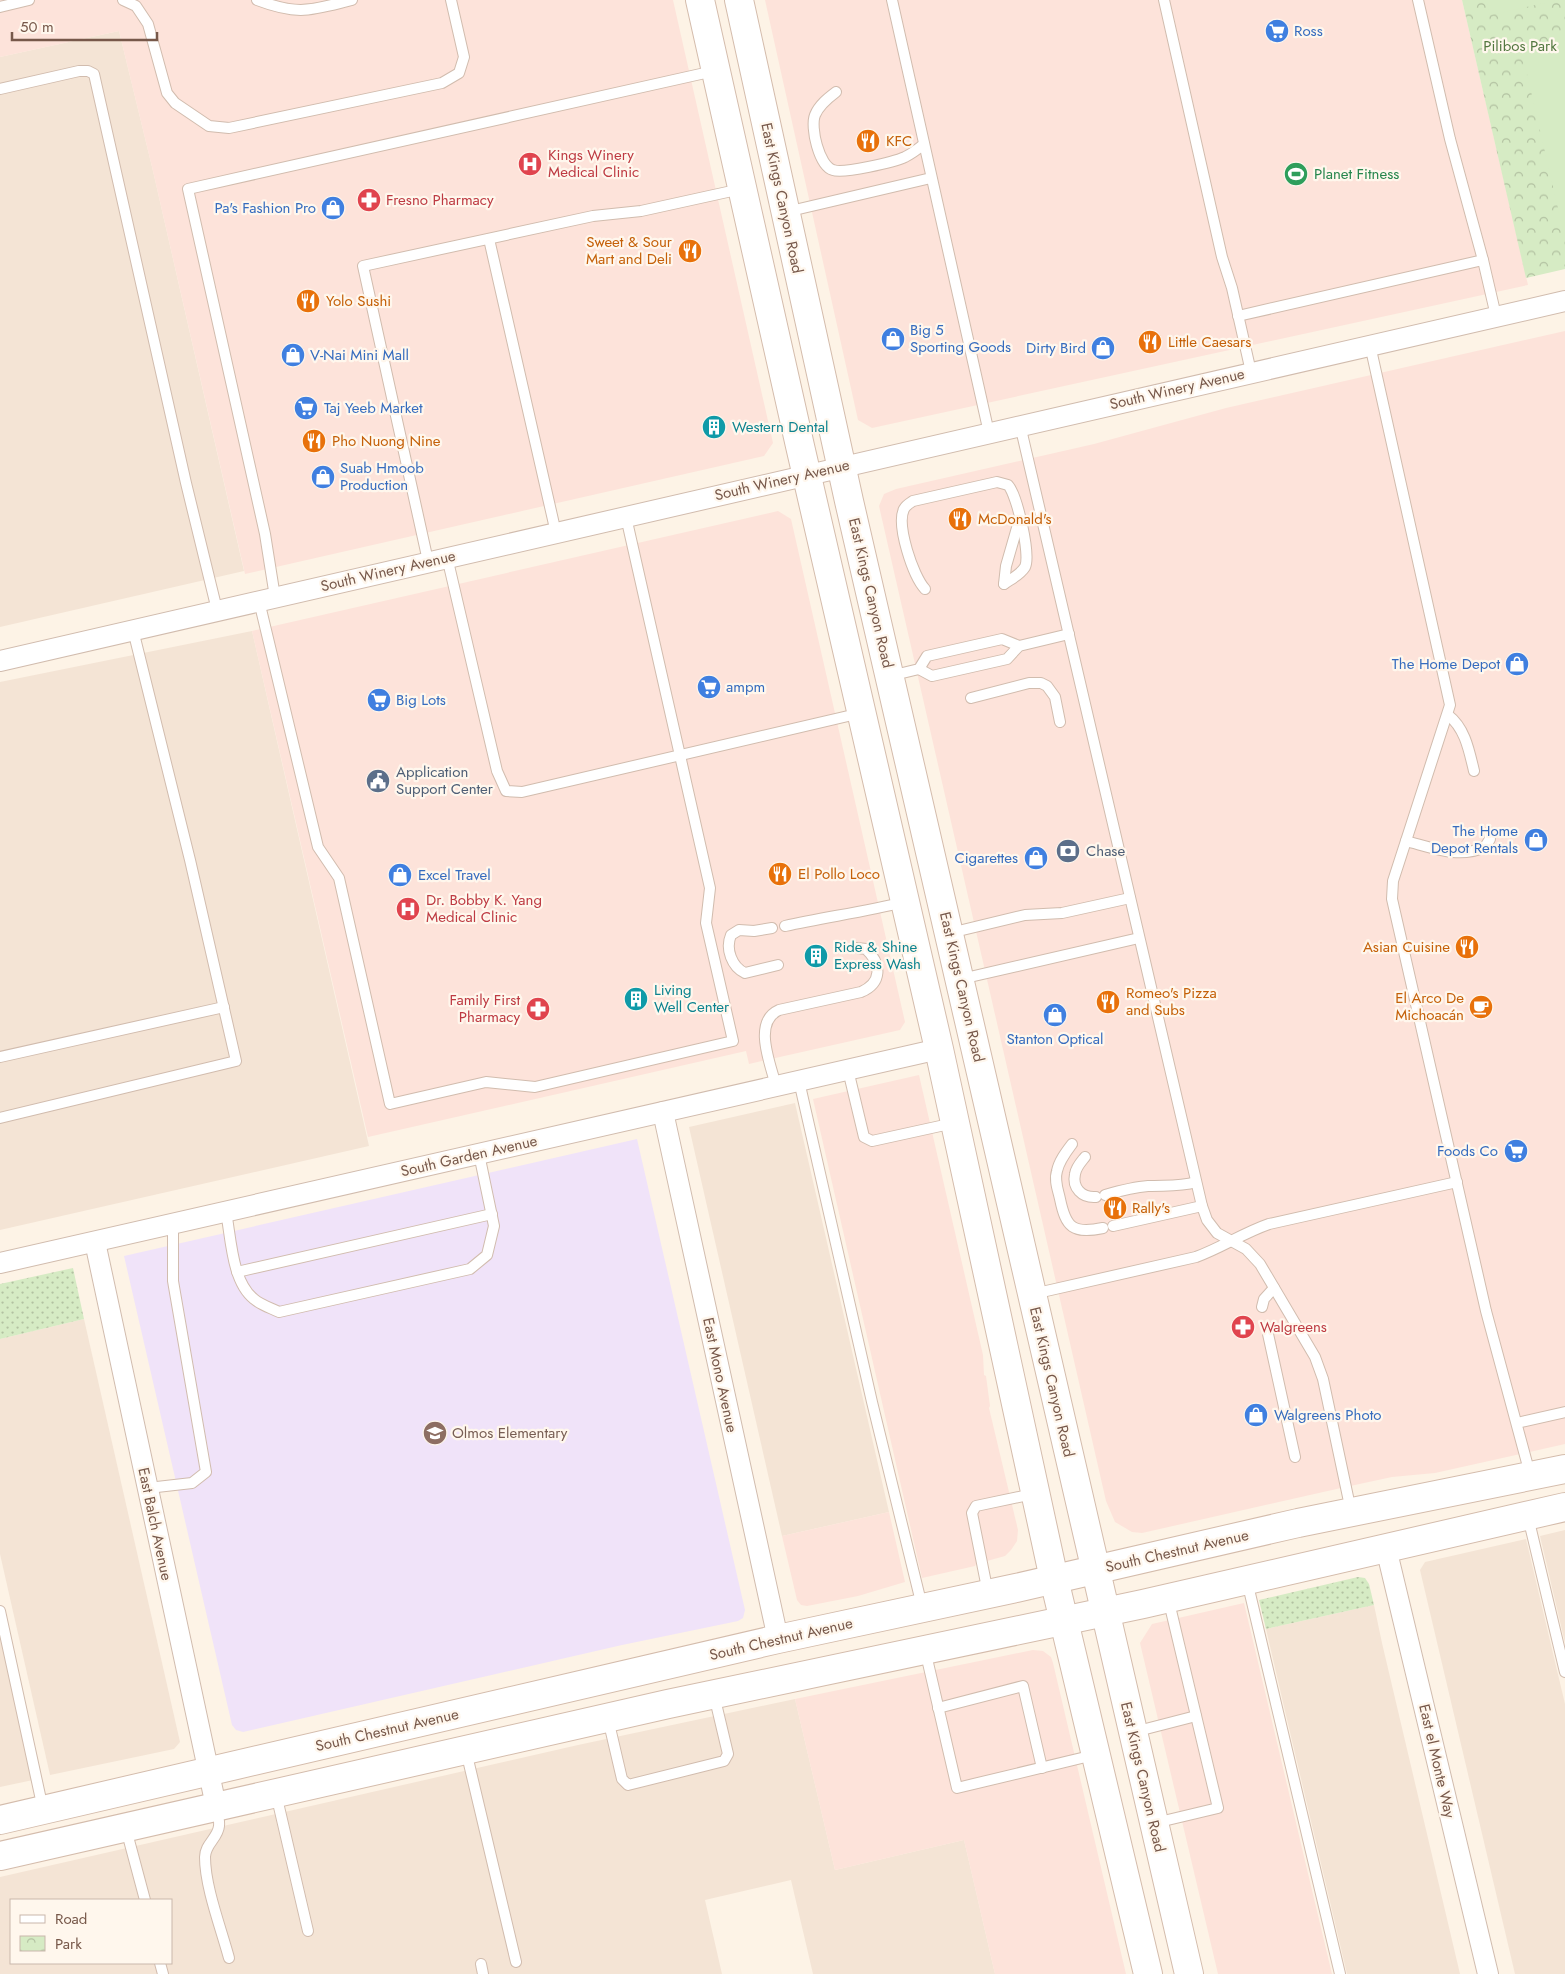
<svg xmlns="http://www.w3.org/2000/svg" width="1565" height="1974" font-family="Jost,sans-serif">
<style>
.residential{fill:#f4e4d5;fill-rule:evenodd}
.commercial{fill:#fde3da}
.education{fill:#f0e3f9}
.grass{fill:url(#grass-dots)}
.park{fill:url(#park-crowns)}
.pitch{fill:#d6ebc4}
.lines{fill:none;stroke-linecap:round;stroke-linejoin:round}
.service-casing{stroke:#d1bcae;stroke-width:12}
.minor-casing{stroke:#d1bcae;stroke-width:22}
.secondary-casing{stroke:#d4bcac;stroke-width:30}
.service{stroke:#fff;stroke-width:10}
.minor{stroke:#fff;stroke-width:20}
.secondary{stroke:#fff;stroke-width:28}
.labels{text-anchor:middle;stroke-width:4.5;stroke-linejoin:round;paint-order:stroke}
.shop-label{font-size:15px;fill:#366cbe;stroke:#fff7ed;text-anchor:start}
.park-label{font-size:15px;fill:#52773f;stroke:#fff7ed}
.food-label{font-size:15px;fill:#c56008;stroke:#fff7ed;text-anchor:start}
.health-label{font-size:15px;fill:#be3a42;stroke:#fff7ed;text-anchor:start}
.leisure-label{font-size:15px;fill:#27864d;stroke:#fff7ed;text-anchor:start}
.street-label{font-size:15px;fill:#77584a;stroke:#fff7ed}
.culture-label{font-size:15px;fill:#0d838f;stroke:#fff7ed;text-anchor:start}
.service-label{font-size:15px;fill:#4e5e75;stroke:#fff7ed;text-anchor:start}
.education-label{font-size:15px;fill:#785e54;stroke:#fff7ed;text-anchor:start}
</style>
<defs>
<pattern id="grass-dots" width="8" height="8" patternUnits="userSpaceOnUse" patternTransform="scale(1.25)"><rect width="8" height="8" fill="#d6ebc4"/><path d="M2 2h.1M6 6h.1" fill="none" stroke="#b2c1a1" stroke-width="1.8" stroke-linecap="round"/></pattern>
<pattern id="park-crowns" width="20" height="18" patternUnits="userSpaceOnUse" patternTransform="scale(1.25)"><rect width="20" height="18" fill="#d6ebc4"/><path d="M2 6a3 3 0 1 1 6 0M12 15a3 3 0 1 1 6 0" fill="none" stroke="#b2c1a1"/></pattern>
</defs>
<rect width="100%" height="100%" fill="#fdf3e6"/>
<g class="residential">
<polygon points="119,31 153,171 244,571 0,627 0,57"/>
<polygon points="252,631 369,1146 0,1230 0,682"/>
<polygon points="795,1103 889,1512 782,1536 689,1127"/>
<polygon points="84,1319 180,1742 174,1749 50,1775 0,1554 0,1339"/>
<polygon points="1565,1530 1565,1643 1540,1536"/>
<polygon points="1526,1539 1565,1704 1565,1974 1515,1974 1420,1570 1425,1562"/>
<polygon points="1374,1605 1382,1643 1460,1974 1347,1974 1285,1711 1266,1629"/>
<polygon points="0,1635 33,1780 0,1787"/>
<path d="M795,1699l40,171 129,-30 31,134h-182l-22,-94 -86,20 17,74h-722v-97l578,-132zM11,1900h160v63h-160z"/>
</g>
<g class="commercial">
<polygon points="0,0 673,0 773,443 764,456 245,574 153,171 119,31 0,57"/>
<polygon points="765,0 1462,0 1528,285 872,428 858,420"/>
<polygon points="1565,331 1565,1444 1435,1473 1392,1477 1341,1488 1142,1533 1132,1532 1115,1522 1106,1501 879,506 884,494 896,489 1094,444 1226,408"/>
<polygon points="778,511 791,519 905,1022 900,1030 749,1064 746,1051 368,1137 252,631"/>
<polygon points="919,1075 983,1355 984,1375 986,1376 990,1406 989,1408 1018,1530 1017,1541 1011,1550 1005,1556 976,1564 975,1566 922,1578 813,1099"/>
<polygon points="889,1512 905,1582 858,1596 807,1606 801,1605 797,1600 782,1536"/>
<polygon points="1244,1603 1306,1865 1332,1974 1218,1974 1140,1643 1152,1624"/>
<polygon points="1033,1650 1043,1651 1051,1657 1053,1663 1126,1974 995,1974 964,1840 835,1870 795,1699"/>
</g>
<polygon class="education" points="637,1139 745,1610 743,1618 738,1621 622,1645 243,1732 236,1730 232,1725 124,1256"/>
<g class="grass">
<polygon points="73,1268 84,1319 0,1339 0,1284"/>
<polygon points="1358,1577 1365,1578 1369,1584 1374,1605 1266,1629 1259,1600"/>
</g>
<polygon class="park" points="1462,0 1565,0 1565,269 1526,278"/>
<g class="pitch">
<polygon points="1487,0 1559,0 1490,15"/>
<polygon points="1565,38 1565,229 1563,230 1521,48"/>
</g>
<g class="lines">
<g class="service-casing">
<g id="service">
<polyline points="123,0 136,6 148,24 167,93 175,103 209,126 229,128 442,83 459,73 464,57 451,0"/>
<path d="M257,0c42,16 54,10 95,0"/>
<polyline points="892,0 989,433"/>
<polyline points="1164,0 1222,257 1232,288 1251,372"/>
<polyline points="1418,0 1450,139 1483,260 1496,316"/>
<polyline points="0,7 29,0"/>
<polyline points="0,89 79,71 88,71 94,74 186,483 217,610"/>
<path d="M836,92c-8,6 -17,13 -21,23 -5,12 4,51 18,55 10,4 61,-8 72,-13 6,-3 13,-8 19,-13"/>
<polyline points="786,212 931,178"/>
<polyline points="489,239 556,533"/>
<polyline points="1238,316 1483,260"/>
<polyline points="1370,345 1450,705 1393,881 1392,899 1486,1311 1530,1474"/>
<polyline points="1020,425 1202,1206 1207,1220 1217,1233 1246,1249 1260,1264 1315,1357 1323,1379 1351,1511"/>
<polyline points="447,557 497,771 506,791 522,792 861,713"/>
<polyline points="428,561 363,266 593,216 641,211 741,189"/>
<polyline points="1004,584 1006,566 1019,521"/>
<path d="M925,589c-12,-13 -29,-64 -21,-80 2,-4 6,-6 9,-8l84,-19 11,3c9,10 23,70 17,82 -5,8 -14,12 -21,17"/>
<polyline points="275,597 265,534 188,189 714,71"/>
<polyline points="259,601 318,847 339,878 390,1104 486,1082 535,1087 733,1041 706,923 710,888 626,517"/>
<polyline points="919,669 932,676 1007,659 1019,646 1069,634"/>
<polyline points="890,676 919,669 927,656 1002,639 1019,646"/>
<polyline points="971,698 1029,683 1041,683 1047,686 1055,697 1060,722"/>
<path d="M1448,715c17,13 21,35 26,56"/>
<path d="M1406,841c27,7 53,18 79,6l5,-8 -1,-7"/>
<path d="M785,926c40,-9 80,-14 119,-24"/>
<path d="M772,928l-18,3 -15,-1 -8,5c-6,14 1,32 14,38l33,-8"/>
<polyline points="950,933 1025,915 1062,913 1130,898"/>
<polyline points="961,979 1139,938"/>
<polyline points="0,1057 224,1007"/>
<polyline points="848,1070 864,1137 872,1141 954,1123"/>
<polyline points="799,1081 872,1402 922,1606"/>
<path d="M776,1086c-5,-21 -24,-64 3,-76l82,-18c21,-9 21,-28 5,-43l-9,-1"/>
<polyline points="0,1118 236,1061 190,860 133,630"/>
<path d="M1072,1144c-6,8 -13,17 -15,27 -3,9 1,19 3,28 6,29 13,35 43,29"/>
<path d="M1085,1157c-4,5 -9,10 -10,17 -3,14 7,24 21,23"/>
<path d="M1105,1195c14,-4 29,-8 43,-9 18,-1 31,1 48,-4"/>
<path d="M226,1212c5,26 6,70 28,87 7,6 17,9 25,13l191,-43 17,-14 7,-29 -15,-72"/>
<polyline points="1113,1226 1202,1206"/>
<polyline points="237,1272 492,1214"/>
<path d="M1033,1294l163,-37c25,-9 47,-24 73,-33l188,-42"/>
<polyline points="1262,1307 1264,1299 1274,1288"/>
<polyline points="1268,1334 1295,1457"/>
<polyline points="1517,1423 1565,1412"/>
<polyline points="148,1488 192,1483 206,1472 173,1281 173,1224"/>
<polyline points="1528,1517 1565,1672"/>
<polyline points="1247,1581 1340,1974"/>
<polyline points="988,1593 972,1513 976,1506 1033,1494"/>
<polyline points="0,1611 43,1809"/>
<polyline points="925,1650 957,1788 1094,1755"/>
<polyline points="938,1708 1023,1686 1042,1768"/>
<polyline points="608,1719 622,1779 628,1785 724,1761 728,1754 714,1695"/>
<polyline points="1134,1732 1196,1716"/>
<polyline points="466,1751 516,1962"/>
<polyline points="276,1794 308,1931"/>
<path d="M216,1807c1,6 4,13 3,19 -1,12 -14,18 -14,31 0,30 16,71 24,101"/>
<polyline points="1155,1823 1218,1808 1168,1598"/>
<polyline points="126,1829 145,1900"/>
<polyline points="160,1963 163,1974"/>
<polyline points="481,1964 483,1974"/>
</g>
</g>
<g class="minor-casing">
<g id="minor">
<polyline points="0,661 1565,301"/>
<polyline points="663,1112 778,1639"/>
<polyline points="95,1242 216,1806"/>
<polyline points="0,1263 939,1049"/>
<polyline points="1386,1548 1488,1974"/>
</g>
</g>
<g class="secondary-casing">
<g id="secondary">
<polyline points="700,0 800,446 939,1049 1054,1579 1148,1974"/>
<polyline points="739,0 849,501 1189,1974"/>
<polyline points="0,1820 778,1639 1016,1588 1298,1523 1565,1469"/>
<polyline points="0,1856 668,1704 1143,1604 1565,1507"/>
</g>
</g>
<use href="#service" class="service"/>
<use href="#minor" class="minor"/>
<use href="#secondary" class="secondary"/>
</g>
<defs>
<g id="supermarket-disc" transform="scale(1.25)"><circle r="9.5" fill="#3f7fe0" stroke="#fff7ed"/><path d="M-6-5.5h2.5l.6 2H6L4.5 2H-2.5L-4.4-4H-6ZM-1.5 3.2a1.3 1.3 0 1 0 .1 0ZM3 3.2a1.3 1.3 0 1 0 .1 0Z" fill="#fff"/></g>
<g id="restaurant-disc" transform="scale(1.25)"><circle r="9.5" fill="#e8710a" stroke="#fff7ed"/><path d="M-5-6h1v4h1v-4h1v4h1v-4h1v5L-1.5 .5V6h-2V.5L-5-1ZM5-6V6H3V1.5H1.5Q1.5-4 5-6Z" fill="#fff"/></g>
<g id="hospital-disc" transform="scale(1.25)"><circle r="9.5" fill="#e0444e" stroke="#fff7ed"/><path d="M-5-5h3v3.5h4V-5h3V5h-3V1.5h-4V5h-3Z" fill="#fff"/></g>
<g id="stadium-disc" transform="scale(1.25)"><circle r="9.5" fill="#2e9e5b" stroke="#fff7ed"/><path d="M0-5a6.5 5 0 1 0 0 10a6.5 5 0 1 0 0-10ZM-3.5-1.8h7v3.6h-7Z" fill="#fff"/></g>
<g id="pharmacy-disc" transform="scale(1.25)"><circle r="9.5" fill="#e0444e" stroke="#fff7ed"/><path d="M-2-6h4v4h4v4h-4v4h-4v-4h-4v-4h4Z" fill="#fff"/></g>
<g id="shop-disc" transform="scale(1.25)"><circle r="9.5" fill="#3f7fe0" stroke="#fff7ed"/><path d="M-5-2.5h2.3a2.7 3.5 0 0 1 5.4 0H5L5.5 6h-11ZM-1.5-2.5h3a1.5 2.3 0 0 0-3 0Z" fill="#fff"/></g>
<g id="building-disc" transform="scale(1.25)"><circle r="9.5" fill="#0f9aa8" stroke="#fff7ed"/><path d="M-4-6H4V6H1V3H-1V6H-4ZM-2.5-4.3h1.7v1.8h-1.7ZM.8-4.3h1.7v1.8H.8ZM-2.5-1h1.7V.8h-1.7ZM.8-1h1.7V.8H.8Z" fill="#fff"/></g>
<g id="civic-disc" transform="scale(1.25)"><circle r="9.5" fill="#5c6f8a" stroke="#fff7ed"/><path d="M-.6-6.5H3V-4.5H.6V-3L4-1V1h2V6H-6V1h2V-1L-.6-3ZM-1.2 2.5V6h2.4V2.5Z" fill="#fff"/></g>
<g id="bank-disc" transform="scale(1.25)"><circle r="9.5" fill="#5c6f8a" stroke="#fff7ed"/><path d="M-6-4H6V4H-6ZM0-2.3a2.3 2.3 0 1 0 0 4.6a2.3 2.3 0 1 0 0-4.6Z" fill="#fff"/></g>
<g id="cafe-disc" transform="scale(1.25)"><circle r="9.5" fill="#e8710a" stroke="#fff7ed"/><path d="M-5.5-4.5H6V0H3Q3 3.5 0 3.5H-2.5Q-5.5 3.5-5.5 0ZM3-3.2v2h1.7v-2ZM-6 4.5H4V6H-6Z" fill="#fff"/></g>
<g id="school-disc" transform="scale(1.25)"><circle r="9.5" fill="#8d6e63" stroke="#fff7ed"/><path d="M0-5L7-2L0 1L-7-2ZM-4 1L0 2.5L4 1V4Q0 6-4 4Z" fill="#fff"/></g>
</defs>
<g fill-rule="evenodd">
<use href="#supermarket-disc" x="1277" y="31"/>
<use href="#restaurant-disc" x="868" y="141"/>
<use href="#hospital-disc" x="530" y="164"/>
<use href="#stadium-disc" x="1296" y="174"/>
<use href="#pharmacy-disc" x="369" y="200"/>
<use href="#shop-disc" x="333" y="208"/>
<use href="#restaurant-disc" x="690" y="251"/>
<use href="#restaurant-disc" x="308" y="301"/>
<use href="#shop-disc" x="893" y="339"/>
<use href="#restaurant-disc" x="1150" y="342"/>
<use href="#shop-disc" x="1103" y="348"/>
<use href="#shop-disc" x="293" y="355"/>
<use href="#supermarket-disc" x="306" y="408"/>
<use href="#building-disc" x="714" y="427"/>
<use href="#restaurant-disc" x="314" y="441"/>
<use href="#shop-disc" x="323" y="477"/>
<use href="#restaurant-disc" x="960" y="519"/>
<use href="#shop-disc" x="1517" y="664"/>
<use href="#supermarket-disc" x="709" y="687"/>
<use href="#supermarket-disc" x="379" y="700"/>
<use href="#civic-disc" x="378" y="781"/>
<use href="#shop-disc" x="1536" y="840"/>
<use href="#bank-disc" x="1068" y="851"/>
<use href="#shop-disc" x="1036" y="858"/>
<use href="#restaurant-disc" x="780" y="874"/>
<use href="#shop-disc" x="400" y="875"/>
<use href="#hospital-disc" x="408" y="909"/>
<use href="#restaurant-disc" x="1467" y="947"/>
<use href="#building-disc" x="816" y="956"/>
<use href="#building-disc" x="636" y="999"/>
<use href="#restaurant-disc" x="1108" y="1002"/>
<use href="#cafe-disc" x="1481" y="1007"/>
<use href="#pharmacy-disc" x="538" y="1009"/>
<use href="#shop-disc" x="1055" y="1015"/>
<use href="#supermarket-disc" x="1516" y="1151"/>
<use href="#restaurant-disc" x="1115" y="1208"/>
<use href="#pharmacy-disc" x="1243" y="1327"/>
<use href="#shop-disc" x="1256" y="1415"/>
<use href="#school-disc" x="435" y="1433"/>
</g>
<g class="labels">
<g class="shop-label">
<text x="1294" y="36">Ross</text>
<text x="316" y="213" text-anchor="end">Pa's Fashion Pro</text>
<text x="910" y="335">Big 5<tspan x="910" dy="17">Sporting Goods</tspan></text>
<text x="1086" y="353" text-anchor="end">Dirty Bird</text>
<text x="310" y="360">V-Nai Mini Mall</text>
<text x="324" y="413">Taj Yeeb Market</text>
<text x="340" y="473">Suab Hmoob<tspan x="340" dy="17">Production</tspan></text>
<text x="1500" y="669" text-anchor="end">The Home Depot</text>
<text x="726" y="692">ampm</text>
<text x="396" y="705">Big Lots</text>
<text x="1518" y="836" text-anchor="end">The Home<tspan x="1518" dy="17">Depot Rentals</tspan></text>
<text x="1018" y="863" text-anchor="end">Cigarettes</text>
<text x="418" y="880">Excel Travel</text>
<text x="1055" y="1044" text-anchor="middle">Stanton Optical</text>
<text x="1498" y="1156" text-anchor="end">Foods Co</text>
<text x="1274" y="1420">Walgreens Photo</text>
</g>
<g class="park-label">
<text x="1520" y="51">Pilibos Park</text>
</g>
<g class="food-label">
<text x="886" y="146">KFC</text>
<text x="672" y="247" text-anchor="end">Sweet &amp; Sour<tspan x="672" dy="17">Mart and Deli</tspan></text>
<text x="326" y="306">Yolo Sushi</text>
<text x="1168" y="347">Little Caesars</text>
<text x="332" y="446">Pho Nuong Nine</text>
<text x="978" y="524">McDonald's</text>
<text x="798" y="879">El Pollo Loco</text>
<text x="1450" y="952" text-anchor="end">Asian Cuisine</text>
<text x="1126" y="998">Romeo's Pizza<tspan x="1126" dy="17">and Subs</tspan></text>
<text x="1464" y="1003" text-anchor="end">El Arco De<tspan x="1464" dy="17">Michoacán</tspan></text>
<text x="1132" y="1213">Rally's</text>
</g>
<g class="health-label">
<text x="548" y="160">Kings Winery<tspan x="548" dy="17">Medical Clinic</tspan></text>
<text x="386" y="205">Fresno Pharmacy</text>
<text x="426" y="905">Dr. Bobby K. Yang<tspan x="426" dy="17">Medical Clinic</tspan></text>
<text x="520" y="1005" text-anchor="end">Family First<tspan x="520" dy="17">Pharmacy</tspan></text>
<text x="1260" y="1332">Walgreens</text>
</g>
<g class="leisure-label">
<text x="1314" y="179">Planet Fitness</text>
</g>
<g class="street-label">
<text transform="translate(782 198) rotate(78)" y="5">East Kings Canyon Road</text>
<text transform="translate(1177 389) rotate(-13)" y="5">South Winery Avenue</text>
<text transform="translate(782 480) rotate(-13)" y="5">South Winery Avenue</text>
<text transform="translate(388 571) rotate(-13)" y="5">South Winery Avenue</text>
<text transform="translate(871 593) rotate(77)" y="5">East Kings Canyon Road</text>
<text transform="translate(962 987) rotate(77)" y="5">East Kings Canyon Road</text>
<text transform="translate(469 1156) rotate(-13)" y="5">South Garden Avenue</text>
<text transform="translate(720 1375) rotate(78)" y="5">East Mono Avenue</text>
<text transform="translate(1052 1382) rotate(77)" y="5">East Kings Canyon Road</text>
<text transform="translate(155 1524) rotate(78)" y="5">East Balch Avenue</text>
<text transform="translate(1177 1551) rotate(-13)" y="5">South Chestnut Avenue</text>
<text transform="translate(781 1639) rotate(-13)" y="5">South Chestnut Avenue</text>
<text transform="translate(387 1730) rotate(-13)" y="5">South Chestnut Avenue</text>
<text transform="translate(1437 1761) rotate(77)" y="5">East el Monte Way</text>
<text transform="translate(1143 1777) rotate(77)" y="5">East Kings Canyon Road</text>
</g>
<g class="culture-label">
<text x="732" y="432">Western Dental</text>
<text x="834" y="952">Ride &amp; Shine<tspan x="834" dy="17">Express Wash</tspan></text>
<text x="654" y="995">Living<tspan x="654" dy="17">Well Center</tspan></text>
</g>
<g class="service-label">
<text x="396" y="777">Application<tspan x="396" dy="17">Support Center</tspan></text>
<text x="1086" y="856">Chase</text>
</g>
<g class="education-label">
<text x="452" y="1438">Olmos Elementary</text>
</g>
</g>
<rect x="10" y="1899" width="162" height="65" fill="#fff7ed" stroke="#c9b7ac"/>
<rect x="20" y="1915" width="25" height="8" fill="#ffffff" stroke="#c9b7ac"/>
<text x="55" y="1924" font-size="15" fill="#77584a">Road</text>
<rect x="20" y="1936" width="25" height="15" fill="url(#park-crowns)" stroke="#c9b7ac"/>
<text x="55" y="1949" font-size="15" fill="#77584a">Park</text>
<path d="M12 32v8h145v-8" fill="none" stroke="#77584a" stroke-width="2.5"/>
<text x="20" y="32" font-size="15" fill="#77584a" stroke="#fff7ed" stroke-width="4" paint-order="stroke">50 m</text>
</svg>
